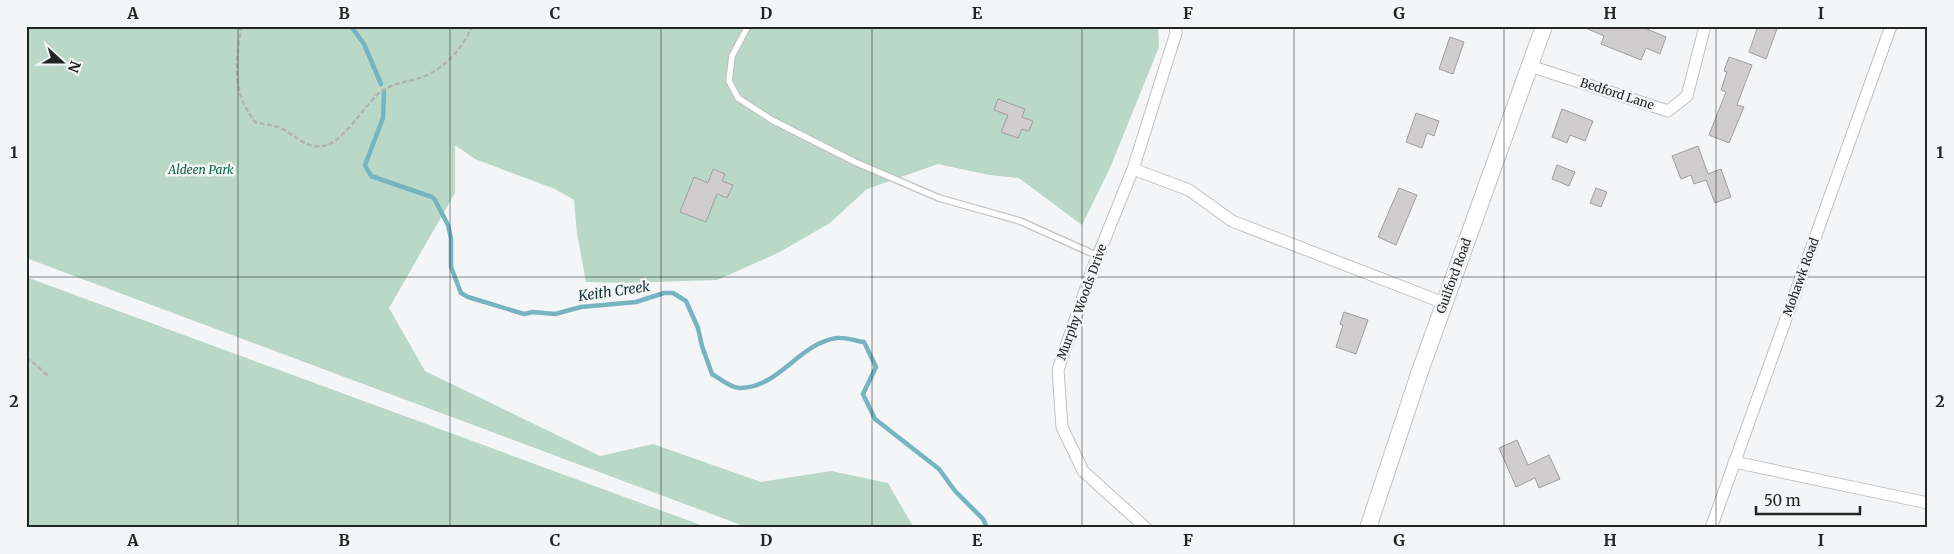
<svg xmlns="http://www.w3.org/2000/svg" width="1954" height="554" font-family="Merriweather,serif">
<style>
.green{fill:#b9d8c8}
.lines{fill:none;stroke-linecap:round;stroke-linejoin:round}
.stream{stroke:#76b4c2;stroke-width:4.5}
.building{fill:#cfcdce;stroke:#a09e9f}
.lane-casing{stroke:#c0c1c2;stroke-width:8}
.street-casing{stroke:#c0c1c2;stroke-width:13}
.secondary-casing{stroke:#c0c1c2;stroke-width:18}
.path{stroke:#b2b3b5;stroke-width:2.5;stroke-dasharray:5 2.5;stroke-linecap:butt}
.lane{stroke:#fff;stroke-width:5.5}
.street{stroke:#fff;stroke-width:11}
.secondary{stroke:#fff;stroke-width:16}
.grid{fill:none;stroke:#232424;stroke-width:1;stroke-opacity:0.55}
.labels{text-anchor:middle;stroke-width:5;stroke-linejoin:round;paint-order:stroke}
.street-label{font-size:12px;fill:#232424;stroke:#f4f5f7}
.park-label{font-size:12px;font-style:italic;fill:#066544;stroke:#f4f5f7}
.water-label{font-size:14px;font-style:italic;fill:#133239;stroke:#f4f5f7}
.neatline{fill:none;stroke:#232424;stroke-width:2}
.grid-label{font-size:16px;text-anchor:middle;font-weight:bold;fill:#232424}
</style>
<rect width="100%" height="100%" fill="#f4f5f7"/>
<g class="green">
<polygon points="26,26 1158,26 1159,47 1110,168 1082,225 1019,178 989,175 938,164 867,189 830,223 778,253 717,280 623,283 586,282 577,234 574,200 555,189 475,159 455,145 455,193 389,308 425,371 600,456 653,444 761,482 831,471 888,483 914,528 749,528 26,258"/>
<polygon points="26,277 709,528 26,528"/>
</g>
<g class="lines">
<g class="stream">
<polyline points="351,26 364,44 381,84"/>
<path d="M384,92l-1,26 -18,47 6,11 61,21 3,3 13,25 3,13v29l10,26 7,4 56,17 9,-2 22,2 26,-7 55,-5 28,-9h9l13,8 12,27 4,18 10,28c7,4 19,14 27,14 39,1 60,-45 98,-50 8,-1 19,3 27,4l12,25 -13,27 12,25 64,50 16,22 28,28 4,9"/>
</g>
</g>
<g class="building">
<polygon points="1581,26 1640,26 1666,37 1660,54 1646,48 1641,60 1601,44 1604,36"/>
<polygon points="1758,26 1778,26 1766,59 1749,52"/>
<polygon points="1450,37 1464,42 1453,74 1439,69"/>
<polygon points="1729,57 1752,65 1737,105 1744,107 1729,143 1709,135 1726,92 1721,90 1727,72 1724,71"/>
<polygon points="998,99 1025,109 1022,117 1033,121 1029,131 1022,129 1018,138 1001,132 1008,115 994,110"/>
<polygon points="1562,109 1593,121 1585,141 1570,135 1567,143 1552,137"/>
<polygon points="1416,113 1439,121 1434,136 1427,133 1422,148 1406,142"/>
<polygon points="1698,146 1708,174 1721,169 1731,197 1715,203 1706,180 1694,184 1691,175 1681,179 1672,156"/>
<polygon points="1557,165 1575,172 1569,186 1552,179"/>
<polygon points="713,169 725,174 722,181 733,185 727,198 717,194 706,222 680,212 694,177 708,183"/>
<polygon points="1399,188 1417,195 1396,245 1378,237"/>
<polygon points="1596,188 1607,192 1601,207 1590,203"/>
<polygon points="1344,312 1368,320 1356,354 1336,347 1343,325 1340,324"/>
<polygon points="1517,440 1528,465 1549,455 1560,479 1539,488 1535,478 1516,487 1499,448"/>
</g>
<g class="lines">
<g class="lane-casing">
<polyline id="lane" points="748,26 732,56 729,81 738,98 772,120 855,162 939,198 1020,221 1098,256"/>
</g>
<g class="street-casing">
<g id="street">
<polyline points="1530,66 1668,111 1687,96 1705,26"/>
<polyline points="1133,169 1189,190 1232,221 1444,303"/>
<polyline points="1734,462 1928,503"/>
<polyline points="1146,528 1083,471 1062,427 1058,370 1091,273 1133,169 1176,33 1175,26"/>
<polyline points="1711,528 1891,26"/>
</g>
</g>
<g class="secondary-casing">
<polyline id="secondary" points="1368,528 1419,374 1544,26"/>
</g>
<g class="path">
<path d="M241,26c-3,23 -8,54 2,76 3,7 8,14 12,20 8,2 16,3 23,5 14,5 27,22 45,19 18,-2 39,-36 52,-49 11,-12 26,-14 41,-18 25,-6 47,-30 56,-53"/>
<polyline points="26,358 34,363 48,376"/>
</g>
<use href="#lane" class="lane"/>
<use href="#street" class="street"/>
<use href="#secondary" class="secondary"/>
</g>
<path class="grid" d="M238,26v502M450,26v502M661,26v502M872,26v502M1082,26v502M1294,26v502M1504,26v502M1716,26v502M26,277h1902"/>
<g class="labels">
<g class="street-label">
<text transform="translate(1617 94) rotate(18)" y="4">Bedford Lane</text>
<text transform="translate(1454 276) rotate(-70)" y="4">Guilford Road</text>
<text transform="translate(1801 277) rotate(-70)" y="4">Mohawk Road</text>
<text transform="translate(1082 302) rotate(-70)" y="4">Murphy Woods Drive</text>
</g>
<g class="park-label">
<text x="201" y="174">Aldeen Park</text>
</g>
<g class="water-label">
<text transform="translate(614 291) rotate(-8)" y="5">Keith Creek</text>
</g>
</g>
<rect width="1954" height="554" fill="none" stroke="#f4f5f7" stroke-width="55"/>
<g transform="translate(62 62) rotate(111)" stroke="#f4f5f7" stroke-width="4" paint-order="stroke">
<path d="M0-4L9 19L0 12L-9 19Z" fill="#232424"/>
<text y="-8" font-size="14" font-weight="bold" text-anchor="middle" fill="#232424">N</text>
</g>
<path d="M1756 506v8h104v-8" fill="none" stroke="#232424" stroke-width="2.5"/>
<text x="1764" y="506" font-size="15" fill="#232424" stroke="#f4f5f7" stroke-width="4" paint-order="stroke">50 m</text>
<rect x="28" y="28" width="1898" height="498" class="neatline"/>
<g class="grid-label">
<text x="133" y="19">A</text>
<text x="344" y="19">B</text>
<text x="555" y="19">C</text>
<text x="766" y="19">D</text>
<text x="977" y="19">E</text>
<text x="1188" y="19">F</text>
<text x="1399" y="19">G</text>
<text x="1610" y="19">H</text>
<text x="1821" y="19">I</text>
<text x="14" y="158">1</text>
<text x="1940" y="158">1</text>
<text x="14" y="407">2</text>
<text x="1940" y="407">2</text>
<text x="133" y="546">A</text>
<text x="344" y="546">B</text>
<text x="555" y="546">C</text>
<text x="766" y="546">D</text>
<text x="977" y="546">E</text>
<text x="1188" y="546">F</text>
<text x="1399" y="546">G</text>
<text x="1610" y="546">H</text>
<text x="1821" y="546">I</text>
</g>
</svg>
